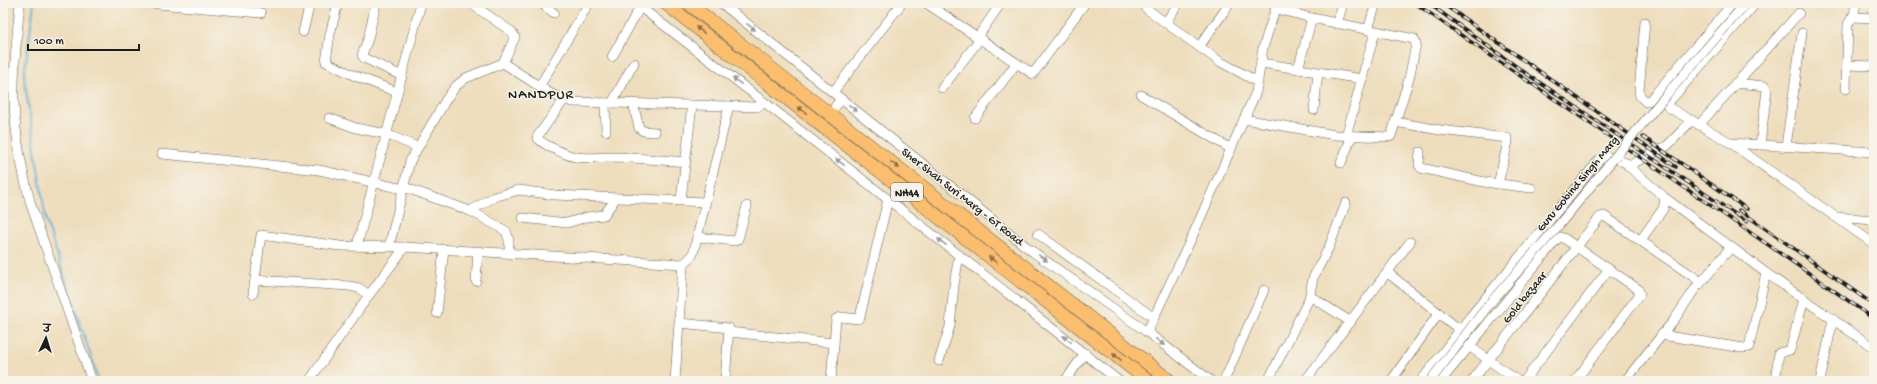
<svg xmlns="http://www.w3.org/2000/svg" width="1877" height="384" font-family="'Gochi Hand','Playpen Sans Deva',sans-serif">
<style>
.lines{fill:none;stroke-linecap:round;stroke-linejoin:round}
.stream{stroke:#59aad3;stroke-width:2}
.minor-tunnel{stroke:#c4b69c;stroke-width:9;stroke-dasharray:9 4.5;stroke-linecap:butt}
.minor-casing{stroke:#666054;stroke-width:10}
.highway-casing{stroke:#666054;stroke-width:14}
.minor{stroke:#fff;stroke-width:9}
.highway{stroke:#fbbe6e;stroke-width:13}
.rail-casing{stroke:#1c1c1c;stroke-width:3.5}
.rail{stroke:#f7f3e8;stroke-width:2;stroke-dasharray:6;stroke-linecap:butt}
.minor-bridge-casing{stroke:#666054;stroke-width:10;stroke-linecap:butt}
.minor-bridge{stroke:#fff;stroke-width:9}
.oneway{fill:#999}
.oneway2{fill:#8c6d45}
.labels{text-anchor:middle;stroke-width:3;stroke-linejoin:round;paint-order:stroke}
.shield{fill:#f7f3e8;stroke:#5e5c59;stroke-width:1}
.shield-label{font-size:11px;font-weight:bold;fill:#1c1c1c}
.street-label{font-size:12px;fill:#1c1c1c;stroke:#f7f3e8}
.quarter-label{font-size:14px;letter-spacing:1px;fill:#1c1c1c;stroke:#f7f3e8}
</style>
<rect width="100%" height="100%" fill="#f7f3e8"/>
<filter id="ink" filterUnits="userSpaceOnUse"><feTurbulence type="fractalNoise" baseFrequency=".025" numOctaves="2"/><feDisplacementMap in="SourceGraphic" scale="8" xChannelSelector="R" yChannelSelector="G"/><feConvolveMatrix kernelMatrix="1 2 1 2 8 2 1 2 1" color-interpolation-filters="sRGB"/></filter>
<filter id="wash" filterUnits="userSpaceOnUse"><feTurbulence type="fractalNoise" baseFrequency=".012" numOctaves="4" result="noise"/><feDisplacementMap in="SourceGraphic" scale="16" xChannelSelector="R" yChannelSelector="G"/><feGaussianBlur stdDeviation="0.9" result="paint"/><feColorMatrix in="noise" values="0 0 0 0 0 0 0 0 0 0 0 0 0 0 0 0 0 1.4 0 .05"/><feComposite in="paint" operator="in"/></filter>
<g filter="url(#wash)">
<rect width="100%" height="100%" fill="#eeddbc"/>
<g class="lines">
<polyline class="stream" points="34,3 24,77 46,221 99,381"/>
</g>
</g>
<g filter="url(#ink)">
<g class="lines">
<polyline class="minor-tunnel" points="816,131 833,110"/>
<g class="minor-casing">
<g id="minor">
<path d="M20,3c-3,32 -7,66 -6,98 1,35 8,70 17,104l61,176"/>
<polyline points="147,3 261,13"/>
<polyline points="338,3 330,34 326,62 353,75 397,92"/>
<polyline points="376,3 368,39 362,55 364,58 402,76"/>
<polyline points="541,3 554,13"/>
<polyline points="635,3 764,102 1119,381"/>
<polyline points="721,3 1033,252 1147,332 1211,381"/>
<polyline points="926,3 1033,74 1085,3"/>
<polyline points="1146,3 1145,7 1148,10 1219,61 1258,82"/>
<polyline points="1756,3 1667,104 1668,107 1731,143 1874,152"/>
<polyline points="1852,17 1874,18"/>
<polyline points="1645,22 1639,91 1640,96 1646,102 1650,100 1733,3"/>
<polyline points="1165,23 1179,3"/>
<polyline points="1337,24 1343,3"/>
<polyline points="1368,30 1376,3"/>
<polyline points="303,32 310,3"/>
<polyline points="977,38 1001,3"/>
<polyline points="1199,47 1230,3"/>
<polyline points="612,57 640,7"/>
<polyline points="503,63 551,94 572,102 729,106"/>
<polyline points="1261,63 1362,79"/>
<polyline points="1847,65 1874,66"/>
<polyline points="1298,69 1312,18"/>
<polyline points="1735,83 1765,86 1767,90 1760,145"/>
<polyline points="539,87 589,3"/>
<polyline points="942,88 979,40"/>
<polyline points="1846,89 1848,24 1854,15 1856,3"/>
<polyline points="833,92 902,3"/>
<polyline points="1141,95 1231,149"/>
<path d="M564,100l-27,37c3,7 30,18 38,20 13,2 26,0 40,0 23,1 47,3 71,5"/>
<polyline points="605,103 606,131"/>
<polyline points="612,103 634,63"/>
<polyline points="633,103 639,128 643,131 655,132"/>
<polyline points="835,107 841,99"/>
<polyline points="1314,110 1318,73"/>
<polyline points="329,118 356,128 386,134 417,147"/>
<polyline points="975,118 1016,64"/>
<polyline points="1244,119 1335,135 1389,137 1391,136 1409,79 1416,44 1414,39 1312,18 1276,9"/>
<polyline points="1395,122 1440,130 1507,138 1508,142 1498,184"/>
<polyline points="1699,125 1799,13"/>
<polyline points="1346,136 1375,32"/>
<polyline points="1732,144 1874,244"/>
<polyline points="1786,146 1802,33"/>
<polyline points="1420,152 1419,165 1421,168 1484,182 1531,188"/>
<polyline points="162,154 319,170 403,189"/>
<polyline points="1341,163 1352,136"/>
<polyline points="404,187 470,211 494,197 519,190 555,195 705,202"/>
<polyline points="1664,197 1766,273 1874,348"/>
<polyline points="681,200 692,105"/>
<polyline points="471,211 506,231 509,240 509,253"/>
<polyline points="1837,217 1874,220"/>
<polyline points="523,218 567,223 587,217 604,215 616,198"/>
<polyline points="1038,234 1154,318"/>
<polyline points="697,237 735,241 738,239 747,206"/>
<polyline points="1640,241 1663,209 1665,200 1663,196 1628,166 1667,146 1692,120"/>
<polyline points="357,246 421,3"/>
<polyline points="389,247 410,161 447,98 456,86 466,78 503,63 515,37 512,32 470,3"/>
<polyline points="1388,273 1460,330"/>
<polyline points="255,280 349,286 359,288 369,295"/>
<polyline points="476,281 478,251"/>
<polyline points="1699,285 1731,247"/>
<polyline points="253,294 261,235 340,246 405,247"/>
<polyline points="1310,296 1351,322"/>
<polyline points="437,313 444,249"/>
<polyline points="680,323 729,328 725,381"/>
<polyline points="729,332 834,343"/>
<polyline points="1147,332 1192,237 1256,92 1263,48 1277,4"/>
<polyline points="1661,335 1743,348 1749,347 1766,273"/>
<polyline points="1469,346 1518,381"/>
<polyline points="939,361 950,326 954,285 959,255"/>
<polyline points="309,381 369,295 405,247 683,264 689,259 693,254 729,106 757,107 764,102"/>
<polyline points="675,381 683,264"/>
<polyline points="831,381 836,319 841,317 858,319 860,317 888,199"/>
<polyline points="1065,381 1085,353"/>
<polyline points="1224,381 1264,290"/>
<polyline points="1268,381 1309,299 1313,278 1329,247 1346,203"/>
<polyline points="1305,381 1410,242"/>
<polyline points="1391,381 1439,313"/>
<polyline points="1421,381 1470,317 1599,160 1606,156 1629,164"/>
<polyline points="1441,381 1556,240 1560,237 1565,239 1638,289 1640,294 1575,381"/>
<polyline points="1472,381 1600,217 1604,216 1697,279 1699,283 1674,320 1625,381"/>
<polyline points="1524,381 1609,269"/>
<polyline points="1775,381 1779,353 1790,350 1804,299"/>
<polyline points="1820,381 1833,319"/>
</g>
</g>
<g class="highway-casing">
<g id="highway">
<polyline points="665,3 1148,381"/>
<polyline points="688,3 1170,381"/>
</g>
</g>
<use href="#minor" class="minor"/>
<use href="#highway" class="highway"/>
<g class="rail-casing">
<g id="rail">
<path d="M1415,3c152,107 308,208 459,316"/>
<polyline points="1428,3 1524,72 1747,222"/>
<polyline points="1442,3 1676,167"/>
<polyline points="1643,137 1747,209"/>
<polyline points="1739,210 1874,305"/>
</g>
</g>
<use href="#rail" class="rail"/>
<g class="minor-bridge-casing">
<polyline id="minor-bridge" points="1430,381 1490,303 1558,226 1667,94 1746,3"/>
</g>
<use href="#minor-bridge" class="minor-bridge"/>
</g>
<defs><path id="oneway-solid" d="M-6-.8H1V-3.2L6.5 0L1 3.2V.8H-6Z"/></defs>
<g class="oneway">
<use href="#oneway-solid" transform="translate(751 27) rotate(38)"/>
<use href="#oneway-solid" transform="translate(737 81) rotate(-143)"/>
<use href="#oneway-solid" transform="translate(853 108) rotate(38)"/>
<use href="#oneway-solid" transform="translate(840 162) rotate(-142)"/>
<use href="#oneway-solid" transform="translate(942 242) rotate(-142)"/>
<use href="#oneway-solid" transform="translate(1043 258) rotate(35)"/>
<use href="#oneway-solid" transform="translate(1067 339) rotate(-142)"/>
<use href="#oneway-solid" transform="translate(1160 342) rotate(37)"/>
</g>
<g class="oneway2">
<use href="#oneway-solid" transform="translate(700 30) rotate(-142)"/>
<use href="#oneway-solid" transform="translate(802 110) rotate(-142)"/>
<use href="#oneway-solid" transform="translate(895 165) rotate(38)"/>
<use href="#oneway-solid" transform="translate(993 260) rotate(-142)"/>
<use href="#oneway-solid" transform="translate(1117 357) rotate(-142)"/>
</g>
</g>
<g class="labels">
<rect class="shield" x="891" y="183" width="32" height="18" rx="3"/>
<g class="shield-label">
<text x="907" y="196">NH44</text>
</g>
<g class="street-label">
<text transform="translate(1577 183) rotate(-50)" y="4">Guru Gobind Singh Marg</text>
<text transform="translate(963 196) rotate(38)" y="4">Sher Shah Suri Marg - GT Road</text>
<text transform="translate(1524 297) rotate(-51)" y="4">Gold bazaar</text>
</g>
<g class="quarter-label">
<text x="541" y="98">NANDPUR</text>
</g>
</g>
<rect width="1877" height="384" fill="none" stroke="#f7f3e8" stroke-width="16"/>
<g transform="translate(46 338) rotate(4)" stroke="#f7f3e8" stroke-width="3" paint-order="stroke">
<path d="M0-3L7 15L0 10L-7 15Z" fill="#1c1c1c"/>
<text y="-6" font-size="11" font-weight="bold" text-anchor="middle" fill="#1c1c1c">उ</text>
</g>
<path d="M28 44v6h111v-6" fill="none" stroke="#1c1c1c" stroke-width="2"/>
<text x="34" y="44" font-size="12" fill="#1c1c1c" stroke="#f7f3e8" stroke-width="3" paint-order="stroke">100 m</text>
</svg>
